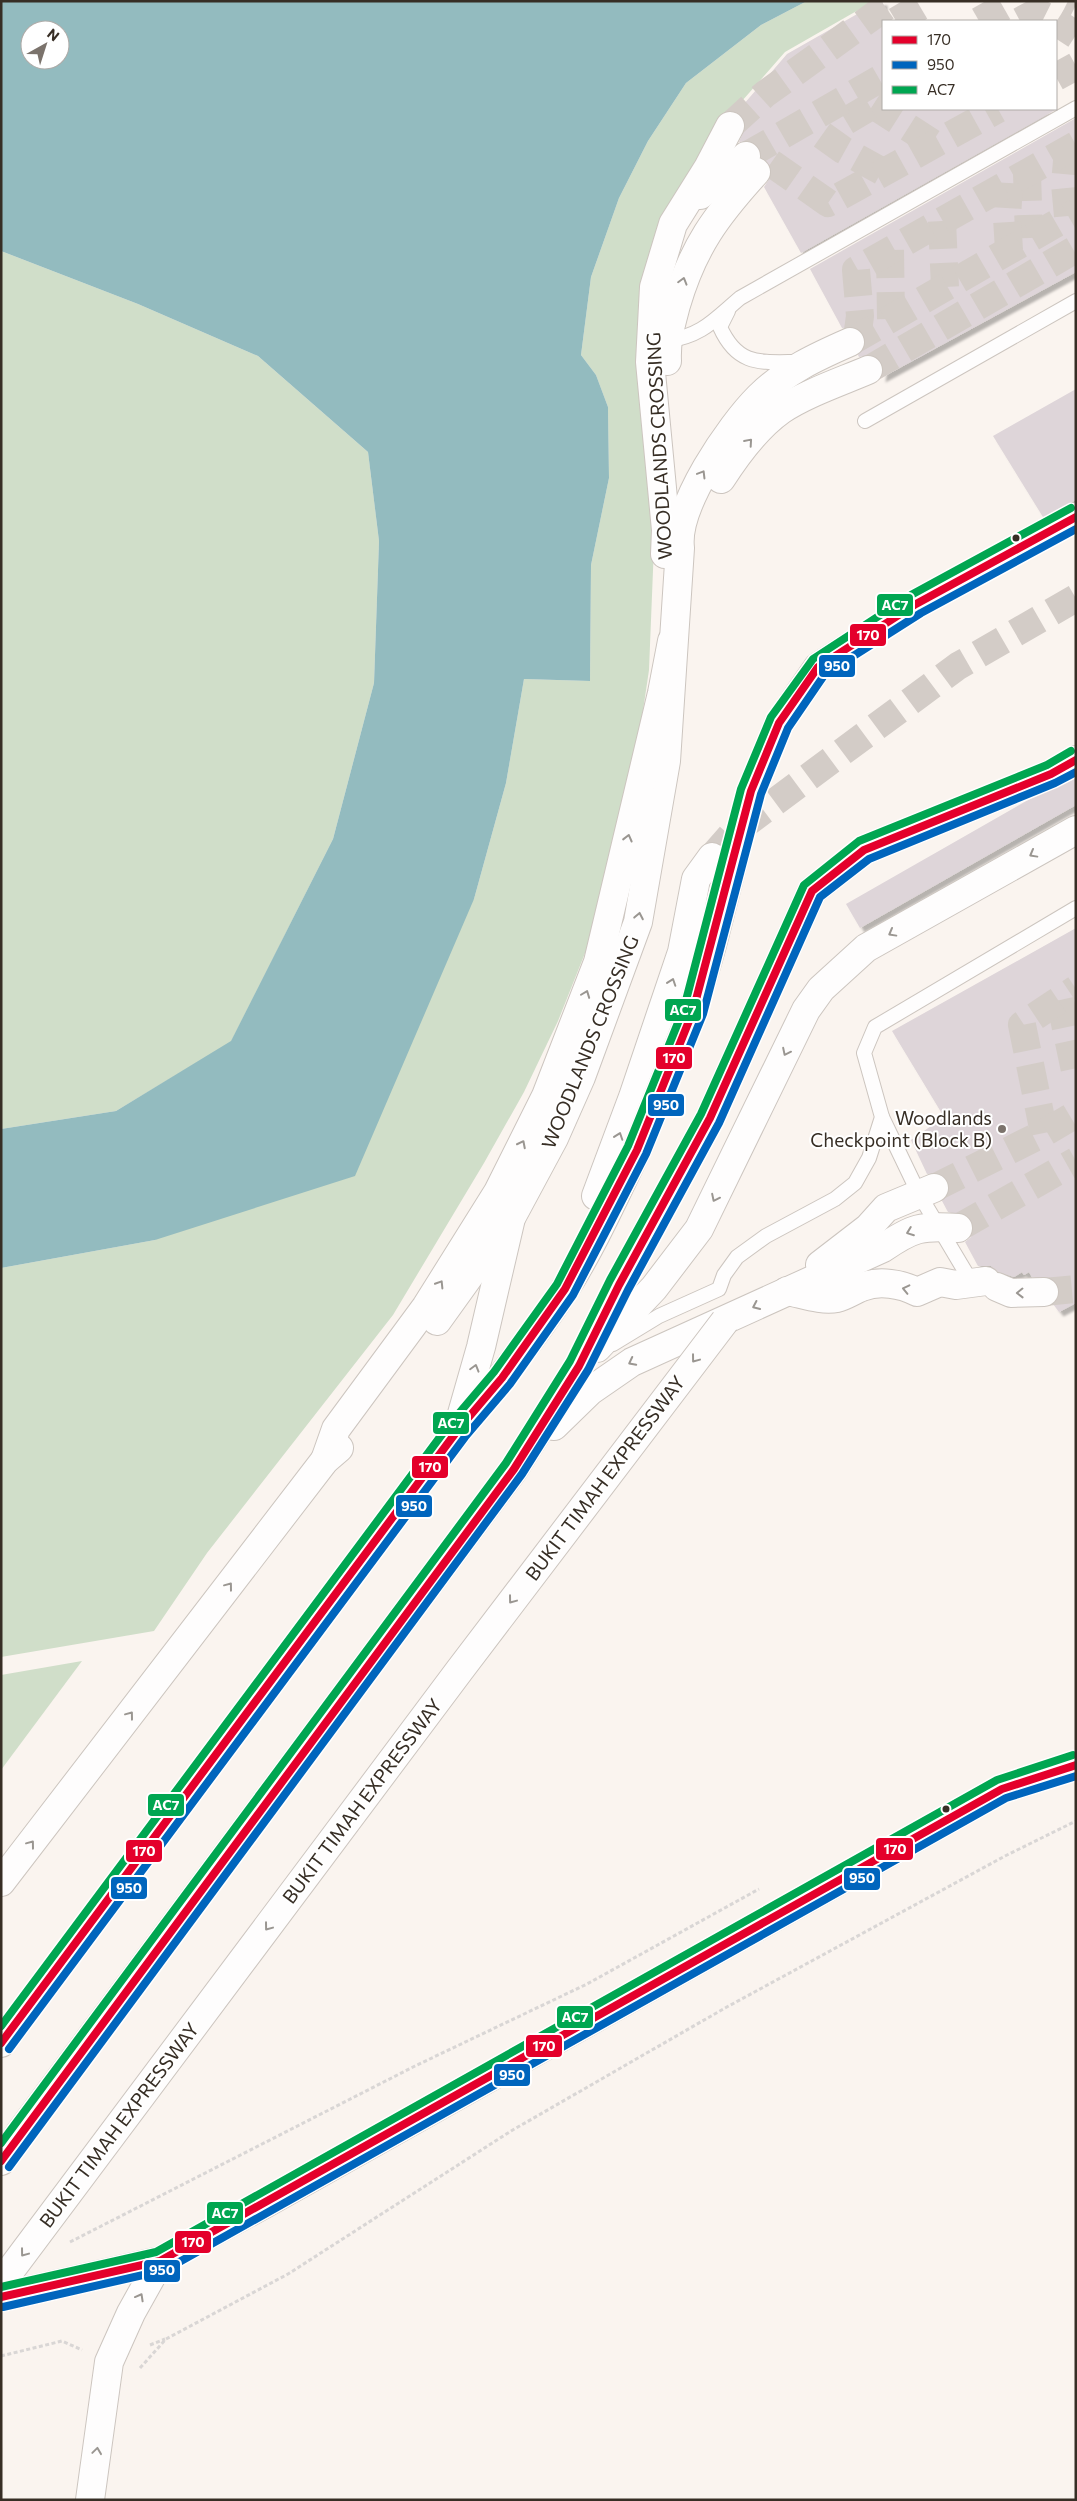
<svg xmlns="http://www.w3.org/2000/svg" width="1077" height="2501" font-family="Commissioner,sans-serif">
<style>
.green{fill:#d0dec9}
.water{fill:#93bbbf;fill-rule:evenodd}
.building{fill:#ded5d9;filter:url(#shadow)}
.lines{fill:none;stroke-linecap:round;stroke-linejoin:round}
.trunk-tunnel{stroke:#d3ccc7;stroke-width:28;stroke-dasharray:28 14;stroke-linecap:butt}
.service-casing{stroke:#ccc5bf;stroke-width:16}
.primary-casing{stroke:#ccc5bf;stroke-width:30}
.trunk-casing{stroke:#ccc5bf;stroke-width:30}
.motorway-casing{stroke:#ccc5bf;stroke-width:30}
.path{stroke:#d9d6d5;stroke-width:3;stroke-dasharray:4 2.5;stroke-linecap:butt}
.service{stroke:#fefdfd;stroke-width:14}
.primary{stroke:#fefdfd;stroke-width:28}
.trunk{stroke:#fefdfd;stroke-width:28}
.motorway{stroke:#fefdfd;stroke-width:28}
.trunk-bridge-casing{stroke:#ccc5bf;stroke-width:30;stroke-linecap:butt}
.motorway-bridge-casing{stroke:#ccc5bf;stroke-width:30;stroke-linecap:butt}
.trunk-bridge{stroke:#fefdfd;stroke-width:28}
.motorway-bridge{stroke:#fefdfd;stroke-width:28}
.bus-1-casing{stroke:#fff;stroke-width:11}
.bus-2-casing{stroke:#fff;stroke-width:11}
.bus-3-casing{stroke:#fff;stroke-width:11}
.bus-1{stroke:#e4002b;stroke-width:8}
.bus-2{stroke:#0065bd;stroke-width:8}
.bus-3{stroke:#00a651;stroke-width:8}
.oneway{stroke:#9a9691}
.bus-dot{fill:#372e25;stroke:#fff;stroke-width:2}
.poi-dot{fill:#7b736c;stroke:#fff;stroke-width:2}
.labels{text-anchor:middle;stroke-width:4;stroke-linejoin:round;paint-order:stroke}
.street-label{font-size:19px;fill:#372e25;stroke:#fff}
.poi-label{font-size:19px;fill:#372e25;stroke:#fff;text-anchor:end}
.line-badge{stroke:#fff;stroke-width:2}
.badge-label{font-size:14px;text-anchor:middle;font-weight:bold;fill:#fff}
</style>
<defs>
<filter id="shadow"><feDropShadow dx="4.5" dy="4.5" stdDeviation="1" flood-color="#0004"/></filter>
</defs>
<rect width="100%" height="100%" fill="#faf4ef"/>
<g class="green">
<polygon points="807,1 874,1 785,52 727,118 667,222 649,670 637,751 591,938 558,1021 524,1092 484,1163 393,1315 207,1553 154,1631 1,1657 1,1268 155,1240 474,899 506,783 524,679 590,681 591,565 609,478 608,407 596,375 581,355 591,277 619,198 648,141 686,83 761,25"/>
<polygon points="1,251 138,304 258,356 368,452 379,541 374,683 333,839 231,1042 116,1111 1,1129"/>
<polygon points="82,1661 1,1770 1,1675"/>
</g>
<path class="water" d="M1,1h806l-46,24 -75,58 -38,58 -29,57 -28,79 -10,78 15,20 12,32 1,71 -18,87 -1,116 -66,-2 -18,104 -32,116 -119,277 -200,64 -154,28v-139l115,-18 115,-70 102,-202 41,-156 5,-142 -11,-89 -110,-96 -120,-52 -137,-53zM30,30h30v30h-30z"/>
<g class="building">
<polygon points="880,1 883,1 883,109 1057,109 801,253 764,187 771,176 771,167 761,158 758,146 751,141 739,142 746,125 743,117 737,112 787,54"/>
<polygon points="1076,118 1076,272 881,378 883,364 878,358 870,355 859,357 858,355 865,344 864,335 860,330 852,327 842,328 810,269"/>
<polygon points="1076,389 1076,500 1043,517 993,436"/>
<polygon points="1076,778 1076,805 860,928 846,904 1028,800"/>
<polygon points="1076,928 1076,1303 1059,1312 1053,1304 1058,1299 1060,1291 1057,1284 1052,1279 1032,1277 1029,1272 1024,1275 1022,1272 1014,1277 999,1272 991,1266 978,1266 965,1242 971,1237 974,1230 972,1221 966,1215 948,1212 942,1201 949,1190 948,1182 944,1176 936,1173 927,1174 911,1140 944,1117 892,1031"/>
</g>
<g class="lines">
<g class="trunk-tunnel">
<polyline points="1068,1 1076,5"/>
<polyline points="896,21 930,1"/>
<polyline points="979,21 1014,1"/>
<polyline points="1020,21 1037,12 1055,21"/>
<polyline points="1056,22 1076,35"/>
<polyline points="1056,77 1076,66"/>
<polyline points="873,105 934,144"/>
<polyline points="846,121 883,99"/>
<polyline points="730,126 765,94 894,1"/>
<polyline points="822,135 843,150 883,172"/>
<polyline points="746,156 883,77"/>
<polyline points="771,163 828,203 998,109"/>
<polyline points="1027,173 1029,238"/>
<polyline points="1068,216 1065,184 1068,150"/>
<polyline points="942,221 945,287"/>
<polyline points="890,250 891,319"/>
<polyline points="1009,250 1007,218 1009,183"/>
<polyline points="857,338 860,316 856,270 1076,145"/>
<polyline points="850,342 1076,212"/>
<polyline points="868,370 1076,249"/>
<polyline points="712,857 733,833 958,666 1076,598"/>
<polyline points="1060,1000 1076,1075"/>
<polyline points="1044,1133 1022,1025 1076,989"/>
<polyline points="934,1188 1044,1133 1076,1114"/>
<polyline points="958,1228 1076,1161"/>
<polyline points="1044,1292 1076,1289"/>
</g>
<g class="service-casing">
<g id="service">
<path d="M728,311l-8,16c18,40 41,35 80,35"/>
<path d="M666,341c36,-5 48,-21 74,-43l336,-190"/>
<polyline points="865,421 1076,301"/>
<polyline points="882,1117 919,1194 972,1283"/>
<polyline points="613,1344 659,1316 719,1289 724,1275 737,1257 766,1236 835,1199 855,1183 869,1158 882,1117 864,1053 875,1027 1076,908"/>
</g>
</g>
<g class="primary-casing">
<g id="primary">
<polyline points="1,2297 160,2261 266,2203 1002,1789 1076,1765"/>
<polyline points="90,2500 109,2362 131,2313 160,2261"/>
</g>
</g>
<g class="trunk-casing">
<g id="trunk">
<polyline points="700,195 746,156"/>
<path d="M667,361c-1,-21 4,-37 9,-56 17,-58 40,-89 80,-133"/>
<path d="M721,479c16,-25 36,-52 60,-69 26,-17 59,-28 87,-40"/>
<polyline points="665,554 666,530 650,362 654,287 673,224 708,168 730,126"/>
<polyline points="751,791 779,723 818,667 916,604 1076,517"/>
<polyline points="596,1196 633,1097 682,952 696,879 712,857"/>
<polyline points="820,1265 868,1228 886,1208 934,1188"/>
<polyline points="997,1287 1011,1293 1044,1292"/>
<path d="M787,1291c16,3 34,10 50,7 8,-2 17,-8 25,-11 17,-7 40,-3 55,5l23,-10 16,3 30,-4"/>
<polyline points="597,1348 654,1288 699,1229 806,1010 821,989 866,948 1076,830"/>
<path d="M554,1426l36,-35 42,-29 251,-114c29,-20 39,-23 75,-20"/>
<path d="M457,1431l24,-84 30,-129 43,-80 27,-61 57,-155 28,-161 14,-213c-5,-42 50,-122 79,-151 26,-26 59,-41 91,-55"/>
<path d="M1,2043l456,-612c38,-45 76,-92 108,-142 28,-44 49,-92 72,-139"/>
<polyline points="1,2161 20,2133 514,1469 579,1366 619,1285 710,1118 812,891 864,850 1051,774 1076,760"/>
</g>
</g>
<g class="motorway-casing">
<g id="motorway">
<polyline points="437,1321 511,1218"/>
<polyline points="325,1460 336,1429 426,1307 498,1192 546,1096 598,962 662,693 672,641"/>
<polyline points="1,1882 325,1460 339,1448"/>
</g>
</g>
<g class="path">
<polyline points="70,2242 415,2066 587,1984 759,1889"/>
<polyline points="150,2345 165,2339"/>
<polyline points="1,2356 62,2341 82,2350"/>
<polyline points="140,2368 166,2339 288,2274 511,2131 725,2008 1005,1856 1076,1821"/>
</g>
<use href="#service" class="service"/>
<use href="#primary" class="primary"/>
<use href="#trunk" class="trunk"/>
<use href="#motorway" class="motorway"/>
<g class="trunk-bridge-casing">
<polyline id="trunk-bridge" points="637,1150 693,1011 712,945 751,791"/>
</g>
<g class="motorway-bridge-casing">
<polyline id="motorway-bridge" points="1,2283 459,1671 725,1321"/>
</g>
<use href="#trunk-bridge" class="trunk-bridge"/>
<use href="#motorway-bridge" class="motorway-bridge"/>
<g class="bus-1-casing">
<g id="bus-1">
<polyline points="1,2043 457,1431 502,1378 565,1289 637,1150 693,1011 751,791 779,723 818,667 916,604 1076,517"/>
<polyline points="1,2161 514,1469 579,1366 619,1285 710,1118 812,891 864,850 1051,774 1076,760"/>
<polyline points="1,2297 160,2261 1002,1789 1076,1765"/>
</g>
</g>
<g class="bus-2-casing">
<g id="bus-2">
<polyline points="9,2049 465,1437 510,1384 573,1295 646,1154 703,1014 761,794 788,728 825,674 921,613 1076,529"/>
<polyline points="9,2167 522,1474 588,1370 628,1290 719,1123 820,897 869,859 1055,783 1076,772"/>
<polyline points="3,2307 165,2270 1006,1798 1076,1776"/>
</g>
</g>
<g class="bus-3-casing">
<g id="bus-3">
<polyline points="1,2026 449,1425 494,1372 557,1284 628,1146 684,1008 741,789 771,717 813,659 911,595 1071,508"/>
<polyline points="1,2143 506,1463 570,1361 610,1280 701,1114 804,885 859,841 1047,765 1071,751"/>
<polyline points="1,2287 156,2252 997,1780 1073,1755"/>
</g>
</g>
<use href="#bus-1" class="bus-1"/>
<use href="#bus-2" class="bus-2"/>
<use href="#bus-3" class="bus-3"/>
</g>
<defs><path id="oneway-chevron" d="M-2-3.5L2.5 0L-2 3.5" fill="none" stroke-width="1.6" stroke-linecap="round" stroke-linejoin="round" transform="scale(1.25)"/></defs>
<g class="oneway">
<use href="#oneway-chevron" transform="translate(683 281) rotate(-74)"/>
<use href="#oneway-chevron" transform="translate(749 442) rotate(-49)"/>
<use href="#oneway-chevron" transform="translate(702 474) rotate(-59)"/>
<use href="#oneway-chevron" transform="translate(628 838) rotate(-76)"/>
<use href="#oneway-chevron" transform="translate(1033 854) rotate(151)"/>
<use href="#oneway-chevron" transform="translate(639 916) rotate(-79)"/>
<use href="#oneway-chevron" transform="translate(892 933) rotate(151)"/>
<use href="#oneway-chevron" transform="translate(672 982) rotate(-71)"/>
<use href="#oneway-chevron" transform="translate(586 994) rotate(-69)"/>
<use href="#oneway-chevron" transform="translate(786 1052) rotate(116)"/>
<use href="#oneway-chevron" transform="translate(619 1136) rotate(-71)"/>
<use href="#oneway-chevron" transform="translate(522 1144) rotate(-63)"/>
<use href="#oneway-chevron" transform="translate(715 1198) rotate(116)"/>
<use href="#oneway-chevron" transform="translate(910 1232) rotate(159)"/>
<use href="#oneway-chevron" transform="translate(440 1284) rotate(-58)"/>
<use href="#oneway-chevron" transform="translate(906 1289) rotate(-167)"/>
<use href="#oneway-chevron" transform="translate(1020 1293) rotate(179)"/>
<use href="#oneway-chevron" transform="translate(756 1306) rotate(155)"/>
<use href="#oneway-chevron" transform="translate(695 1359) rotate(127)"/>
<use href="#oneway-chevron" transform="translate(632 1362) rotate(153)"/>
<use href="#oneway-chevron" transform="translate(475 1368) rotate(-74)"/>
<use href="#oneway-chevron" transform="translate(229 1586) rotate(-53)"/>
<use href="#oneway-chevron" transform="translate(512 1600) rotate(127)"/>
<use href="#oneway-chevron" transform="translate(130 1715) rotate(-53)"/>
<use href="#oneway-chevron" transform="translate(31 1844) rotate(-53)"/>
<use href="#oneway-chevron" transform="translate(268 1927) rotate(127)"/>
<use href="#oneway-chevron" transform="translate(24 2253) rotate(127)"/>
<use href="#oneway-chevron" transform="translate(140 2297) rotate(-61)"/>
<use href="#oneway-chevron" transform="translate(97 2451) rotate(-82)"/>
</g>
<g class="bus-dot">
<circle cx="1016" cy="538" r="4.5"/>
<circle cx="946" cy="1809" r="4.5"/>
</g>
<circle class="poi-dot" cx="1002" cy="1129" r="5"/>
<g class="labels">
<g class="street-label">
<text transform="translate(659 446) rotate(-93)" y="7">WOODLANDS CROSSING</text>
<text transform="translate(590 1042) rotate(-68)" y="7">WOODLANDS CROSSING</text>
<text transform="translate(605 1478) rotate(-53)" y="7">BUKIT TIMAH EXPRESSWAY</text>
<text transform="translate(362 1801) rotate(-53)" y="7">BUKIT TIMAH EXPRESSWAY</text>
<text transform="translate(119 2125) rotate(-53)" y="7">BUKIT TIMAH EXPRESSWAY</text>
</g>
<g class="poi-label">
<text x="992" y="1125">Woodlands<tspan x="992" dy="22">Checkpoint (Block B)</tspan></text>
</g>
</g>
<g class="line-badge">
<rect x="876" y="593" width="38" height="24" rx="5" fill="#00a651"/>
<rect x="849" y="623" width="38" height="24" rx="5" fill="#e4002b"/>
<rect x="818" y="654" width="38" height="24" rx="5" fill="#0065bd"/>
<rect x="664" y="998" width="38" height="24" rx="5" fill="#00a651"/>
<rect x="655" y="1046" width="38" height="24" rx="5" fill="#e4002b"/>
<rect x="647" y="1093" width="38" height="24" rx="5" fill="#0065bd"/>
<rect x="432" y="1411" width="38" height="24" rx="5" fill="#00a651"/>
<rect x="411" y="1455" width="38" height="24" rx="5" fill="#e4002b"/>
<rect x="395" y="1494" width="38" height="24" rx="5" fill="#0065bd"/>
<rect x="147" y="1793" width="38" height="24" rx="5" fill="#00a651"/>
<rect x="875" y="1837" width="39" height="24" rx="5" fill="#e4002b"/>
<rect x="125" y="1839" width="38" height="24" rx="5" fill="#e4002b"/>
<rect x="843" y="1867" width="38" height="24" rx="5" fill="#0065bd"/>
<rect x="110" y="1876" width="38" height="24" rx="5" fill="#0065bd"/>
<rect x="556" y="2005" width="38" height="24" rx="5" fill="#00a651"/>
<rect x="525" y="2034" width="38" height="24" rx="5" fill="#e4002b"/>
<rect x="493" y="2063" width="38" height="24" rx="5" fill="#0065bd"/>
<rect x="206" y="2201" width="38" height="24" rx="5" fill="#00a651"/>
<rect x="174" y="2230" width="38" height="24" rx="5" fill="#e4002b"/>
<rect x="143" y="2259" width="38" height="24" rx="5" fill="#0065bd"/>
</g>
<g class="badge-label">
<text x="895" y="610">AC7</text>
<text x="868" y="640">170</text>
<text x="837" y="671">950</text>
<text x="683" y="1015">AC7</text>
<text x="674" y="1063">170</text>
<text x="666" y="1110">950</text>
<text x="451" y="1428">AC7</text>
<text x="430" y="1472">170</text>
<text x="414" y="1511">950</text>
<text x="166" y="1810">AC7</text>
<text x="895" y="1854">170</text>
<text x="144" y="1856">170</text>
<text x="862" y="1883">950</text>
<text x="129" y="1893">950</text>
<text x="575" y="2022">AC7</text>
<text x="544" y="2051">170</text>
<text x="512" y="2080">950</text>
<text x="225" y="2218">AC7</text>
<text x="193" y="2247">170</text>
<text x="162" y="2275">950</text>
</g>
<rect width="1077" height="2501" fill="none" stroke="#372e25" stroke-width="5"/>
<rect x="882" y="20" width="175" height="90" fill="#ffffff" stroke="#afaba8"/>
<rect x="892" y="36" width="25" height="8" fill="#e4002b" stroke="#afaba8"/>
<text x="927" y="45" font-size="15" fill="#372e25">170</text>
<rect x="892" y="61" width="25" height="8" fill="#0065bd" stroke="#afaba8"/>
<text x="927" y="70" font-size="15" fill="#372e25">950</text>
<rect x="892" y="86" width="25" height="8" fill="#00a651" stroke="#afaba8"/>
<text x="927" y="95" font-size="15" fill="#372e25">AC7</text>
<g transform="translate(45 45) rotate(39)"><circle r="24" fill="#ffffff" stroke="#afaba8"/>
<path d="M0-4L9 19L0 12L-9 19Z" fill="#7b736c"/>
<text y="-8" font-size="14" font-weight="bold" text-anchor="middle" fill="#372e25">N</text>
</g>
</svg>
